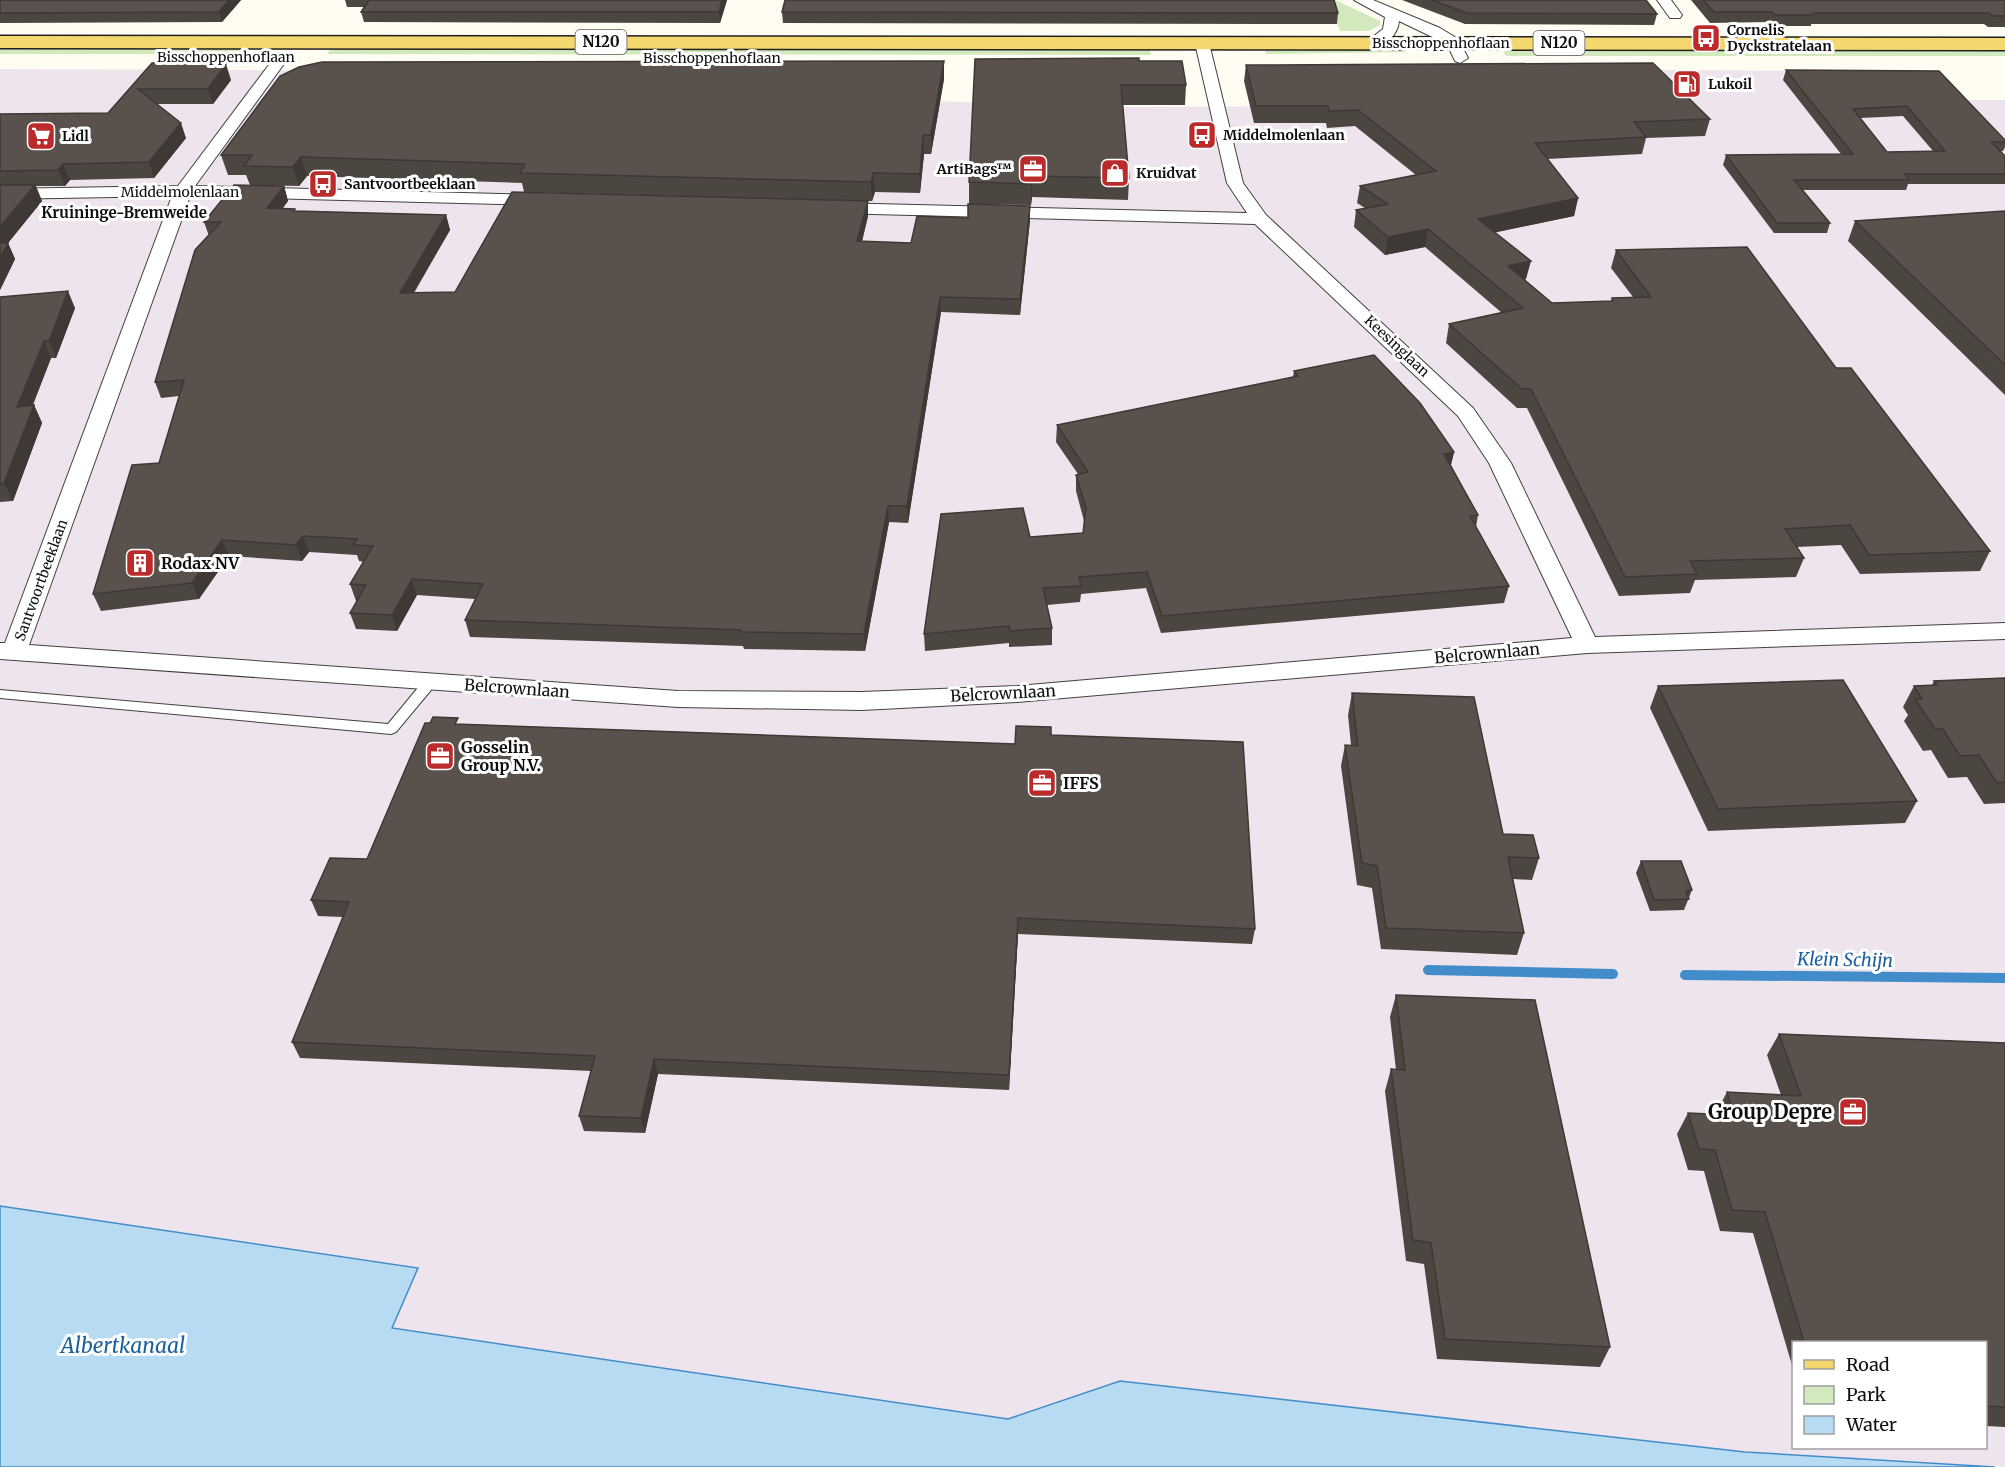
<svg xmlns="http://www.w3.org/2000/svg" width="2005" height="1467" font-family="Merriweather,serif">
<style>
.industrial{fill:#ede4ed;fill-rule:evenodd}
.green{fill:#d1e9bc}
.water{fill:#b8dbf4;stroke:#428dc9;stroke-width:1.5}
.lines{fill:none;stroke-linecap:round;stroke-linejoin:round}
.stream{stroke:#428dc9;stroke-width:10}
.lane-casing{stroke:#424242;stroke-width:2}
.street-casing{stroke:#424242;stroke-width:2}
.primary-casing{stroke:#202020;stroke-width:3}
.lane{fill:#fff;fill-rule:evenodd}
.street{fill:#fff;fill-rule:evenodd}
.primary{fill:#f4d86d;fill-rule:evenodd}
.wall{fill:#4c4641;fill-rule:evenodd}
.shaded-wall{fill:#3e3935}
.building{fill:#58514c;stroke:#3e3935;stroke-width:1.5;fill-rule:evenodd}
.labels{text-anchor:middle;stroke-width:6;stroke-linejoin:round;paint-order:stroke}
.far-poi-label{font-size:14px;font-weight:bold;fill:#0f0f0f;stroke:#fff;text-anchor:start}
.far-street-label{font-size:14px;fill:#0f0f0f;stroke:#fff}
.shield{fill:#fff;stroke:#575757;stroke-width:1.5}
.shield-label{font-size:15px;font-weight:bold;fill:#0f0f0f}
.far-neighbourhood-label{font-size:15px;font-weight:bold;fill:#0f0f0f;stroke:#fff}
.poi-label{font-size:16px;font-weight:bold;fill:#0f0f0f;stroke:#fff;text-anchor:start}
.street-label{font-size:16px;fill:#0f0f0f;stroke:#fff}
.water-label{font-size:18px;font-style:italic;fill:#1c609e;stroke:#fff}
.near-poi-label{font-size:20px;font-weight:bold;fill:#0f0f0f;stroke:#fff;text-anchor:end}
.near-water-label{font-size:21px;font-style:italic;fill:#1c609e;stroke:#fff}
</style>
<rect width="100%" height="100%" fill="#fffdf2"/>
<path class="industrial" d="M1484,68l442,4 27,28h52v1367l-260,-15 -625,-71 -112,38 -616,-91 26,-60 -418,-62v-1137l479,2 361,27 281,9 386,-2zM1794,1342h192v106h-192z"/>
<g class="green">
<polygon points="1329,0 1335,0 1380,21 1380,25 1368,31 1340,31"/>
<polygon points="0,45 246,46 240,54 0,54"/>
<polygon points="334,45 1149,47 1151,55 327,54"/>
<polygon points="1367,47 1403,47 1405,52 1266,54 1265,50 1341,50"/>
<polygon points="1501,47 2005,48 2005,56 1506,56"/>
</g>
<polygon class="water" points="0,1206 418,1268 392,1328 1008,1419 1120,1381 1745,1452 1995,1467 0,1467"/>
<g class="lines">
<g class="stream">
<polyline points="1428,970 1613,974"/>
<polyline points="1685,975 2005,978"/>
</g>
<g class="lane-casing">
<polygon id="lane" points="431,677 438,681 436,684 396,732 391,734 0,698 0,690 388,724 426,678"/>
</g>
<g class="street-casing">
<g id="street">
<path d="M1354,0h19l67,28 18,11 10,19 -8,5 -5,-2 -8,-17 -48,-23c-1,15 -17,29 -32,25l-2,-3 18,-14 2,-12z"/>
<polygon points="1657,0 1671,0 1682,15 1680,18 1670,18"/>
<polygon points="1202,39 1209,43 1243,183 1266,215 1473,408 1511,463 1595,637 2005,623 2005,639 1587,653 1017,702 862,710 678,707 0,659 0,643 5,643 172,196 0,199 0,189 178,186 277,54 282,53 289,57 195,186 543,195 552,200 543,205 190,196 29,645 678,691 862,692 1017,686 1572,638 1489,463 1458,416 1255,224 834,213 825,208 834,203 1247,213 1227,183 1195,43"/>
</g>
</g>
<g class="primary-casing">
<polygon id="primary" points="0,36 2005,38 2005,50 0,48"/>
</g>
<use href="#lane" class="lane"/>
<use href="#street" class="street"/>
<use href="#primary" class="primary"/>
</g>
<g class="wall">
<polygon points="0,0 241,0 222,22 0,23"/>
<polygon points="345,0 727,0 720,23 364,22 361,12 364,7 347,7"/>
<polygon points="1402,0 1646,0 1657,14 1654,25 1465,24"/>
<polygon points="1691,0 2005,0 2005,27 1988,27 1984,24 1811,24 1811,26 1771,26 1768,22 1710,23"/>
<polygon points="782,12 1338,13 1337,24 783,23"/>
<polygon points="1139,61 1186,85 1185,105 1122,105 1129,178 1128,200 1032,197 1031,205 969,204 969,182"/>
<polygon points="152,63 231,80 213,104 157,104 186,138 154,178 70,180 65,186 36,186 42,201 8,243 15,259 0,290 0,114 108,113"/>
<polygon points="1246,65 1710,119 1705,136 1646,138 1642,154 1547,159 1578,198 1574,216 1495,232 1526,279 1524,280 1552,303 1611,301 1612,298 1633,297 1611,268 1616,250 1836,368 1990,551 1980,571 1860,574 1841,545 1797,547 1804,558 1796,577 1695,580 1690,593 1619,596 1527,408 1517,408 1446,343 1449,324 1502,313 1425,247 1385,255 1354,227 1356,210 1365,208 1357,203 1360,186 1416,175 1355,126 1327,128 1326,123 1254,123 1244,81"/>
<path d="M1786,70l153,1 66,69v7l-2,4h-2l4,5v28h-97l-2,6h-103l27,33 -3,10h-53l-51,-68 3,-10 115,-1 -58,-74zM1903,116l30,35 -46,1 -27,-34z"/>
<polygon points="944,79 931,154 924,154 920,193 875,192 872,201 524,192 522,183 307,176 299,186 250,185 246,175 228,175 221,155"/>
<polygon points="284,186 288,201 282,209 296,211 446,215 450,230 414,293 455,292 868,216 862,242 911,243 968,218 1030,206 1030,220 1020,315 941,312 908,523 889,522 865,651 744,649 743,646 470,637 465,620 475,599 417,595 397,631 356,629 350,613 357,601 356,601 350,584 364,562 359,561 357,555 309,552 302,561 229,556 199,599 101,611 93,594 159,463 179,396 161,398 155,382 209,236 204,222"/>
<polygon points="2005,211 2005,395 1848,241 1855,221"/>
<polygon points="0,297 75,308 56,358 51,358 33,405 34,405 42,423 13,501 0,502"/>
<polygon points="1294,371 1454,452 1451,465 1478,515 1476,527 1509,586 1504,603 1161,633 1146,588 1081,594 1080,602 1047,605 1052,628 1052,645 1009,647 1009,643 925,651 924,634 1030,537 1083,533 1084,521 1076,491 1076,475 1078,474 1056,442 1057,425 1293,377"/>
<polygon points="2005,678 2005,803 1984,804 1967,777 1948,778 1931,750 1923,751 1904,721 1908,715 1903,707 1914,686 1932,685 1934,681"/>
<polygon points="1658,686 1917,801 1905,823 1708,831 1650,708"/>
<polygon points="1352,693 1503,834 1539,858 1532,880 1513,879 1524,933 1517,955 1381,949 1372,888 1357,885 1341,766 1345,745 1351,745 1348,715"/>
<polygon points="460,724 1015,744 1051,735 1255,929 1252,944 1018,934 1009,1090 658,1074 645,1133 584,1131 579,1116 591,1071 300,1058 292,1042 343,917 318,916 311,900 367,859"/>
<polygon points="1641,861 1692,890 1684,910 1650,911 1636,873"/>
<polygon points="1396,995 1610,1347 1600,1367 1437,1359 1424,1264 1406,1261 1385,1091 1391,1069 1396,1070 1390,1017"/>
<polygon points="1779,1034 2005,1043 2005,1427 1986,1426 1986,1342 1794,1342 1794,1372 1753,1233 1720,1231 1704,1171 1688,1170 1677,1134 1688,1113 1716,1114 1716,1113 1727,1092 1781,1095 1767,1055"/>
</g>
<g class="shaded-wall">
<polygon points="229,0 241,0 222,22 219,12"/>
<polygon points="722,0 727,0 720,23 719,12"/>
<polygon points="944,61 944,79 931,154 931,135"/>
<polygon points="226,64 231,80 213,104 208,89"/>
<polygon points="181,123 186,138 154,178 149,162"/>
<polygon points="923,135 924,154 920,193 920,174"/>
<polygon points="301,157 307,176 299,186 293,167"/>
<polygon points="63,164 70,180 65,186 58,170"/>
<polygon points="873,173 875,192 872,201 871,182"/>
<polygon points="1032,176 1032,197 1031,205 1031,184"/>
<polygon points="35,185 42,201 8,243 15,259 0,290 0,227"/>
<polygon points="284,186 288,201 272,223 267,208"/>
<polygon points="1578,198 1574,216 1474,237 1478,219"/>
<polygon points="868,201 868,216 858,256 857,241"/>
<polygon points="1030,206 1030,220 1020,315 1020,299"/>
<polygon points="446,215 450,230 404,308 400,293"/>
<polygon points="1428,229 1425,247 1385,255 1388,237"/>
<polygon points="1531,261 1526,279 1503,284 1508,266"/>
<polygon points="68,291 75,308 56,358 49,341"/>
<polygon points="940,297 941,312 908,523 907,506"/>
<polygon points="44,341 51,358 25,424 17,407"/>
<polygon points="34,405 42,423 13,501 4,483"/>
<polygon points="1454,452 1450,468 1444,454"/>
<polygon points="888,506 889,522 865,651 864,634"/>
<polygon points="303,536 309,552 302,561 296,545"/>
<polygon points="222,540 229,556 199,599 192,583"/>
<polygon points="412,579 417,595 397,631 392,615"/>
<polygon points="1018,918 1018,934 1009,1090 1009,1075"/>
<polygon points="654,1059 658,1074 645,1133 641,1118"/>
</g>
<g class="building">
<polygon points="0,0 229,0 219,12 0,13"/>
<polygon points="369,0 722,0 719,12 361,12"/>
<polygon points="785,0 1334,0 1338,13 782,12"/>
<polygon points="1432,0 1646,0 1657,14 1467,13"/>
<polygon points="1703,0 2005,0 2005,16 1992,16 1989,13 1813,13 1814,15 1775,15 1772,12 1714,12"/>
<polygon points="1139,58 1139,61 1182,61 1186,85 1121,85 1129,178 1032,176 1031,184 969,182 975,59"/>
<polygon points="944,61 931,135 923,135 920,174 873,173 871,182 520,173 525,164 301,157 293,167 244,166 252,155 221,155 280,76 299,67 322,62"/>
<polygon points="152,63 226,64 208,89 138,89 181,123 149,162 63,164 58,170 0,171 0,114 108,113"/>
<polygon points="1653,63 1710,119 1634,122 1646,137 1535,143 1578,198 1478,219 1531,261 1508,266 1552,303 1613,301 1612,298 1651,297 1616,250 1747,247 1836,368 1851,368 1990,551 1869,555 1850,525 1785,529 1804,558 1690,561 1697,574 1625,577 1531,389 1522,389 1449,324 1523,308 1428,229 1388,237 1356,210 1388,204 1360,186 1436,171 1358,110 1329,111 1328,106 1256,106 1246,65"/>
<path d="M1786,70l153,1 66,69v2h-14l14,14v18h-100l4,6h-115l36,43h-53l-51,-68 127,-1zM1907,106l38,45 -58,1 -34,-43z"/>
<polygon points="0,185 35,185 0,227"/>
<polygon points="234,185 284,186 267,208 295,209 294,211 446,215 400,293 455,292 512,192 868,201 857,241 911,243 917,216 968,218 968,204 1030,206 1020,299 940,297 907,506 888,506 864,634 742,632 741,630 465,620 483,584 412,579 392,615 350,613 366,585 350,584 373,546 353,545 357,539 303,536 296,545 222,540 192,583 93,594 132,465 159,463 184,380 155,382 195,250 221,222 204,222"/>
<polygon points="2005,211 2005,365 1855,221"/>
<polygon points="0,243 8,243 0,258"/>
<polygon points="68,291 49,341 44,341 17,407 34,405 4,483 0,484 0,297"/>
<polygon points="1374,355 1420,403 1454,452 1444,454 1478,515 1470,516 1509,586 1162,616 1147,572 1079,577 1081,586 1043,588 1052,628 1010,631 1009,626 924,634 941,514 1023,508 1030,537 1083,533 1086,508 1076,475 1088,472 1057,425 1298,376 1294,371"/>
<polygon points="2005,678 2005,782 1997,783 1979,755 1960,756 1943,729 1935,729 1915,699 1922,699 1914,686 1937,685 1934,681"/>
<polygon points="1843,680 1917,801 1718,809 1658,686"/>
<polygon points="1352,693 1474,697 1503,834 1533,835 1539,858 1508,857 1524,933 1386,928 1377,866 1362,863 1345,745 1358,746"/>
<polygon points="433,717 458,718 455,724 1015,744 1016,726 1051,727 1051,735 1243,742 1255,929 1018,918 1009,1075 654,1059 641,1118 579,1116 595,1056 292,1042 349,902 311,900 330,858 367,859 425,723 430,723"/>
<polygon points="1641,861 1681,861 1692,890 1686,891 1689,899 1654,900"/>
<polygon points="1396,995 1535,1000 1610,1347 1445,1339 1431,1243 1413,1240 1391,1069 1405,1070"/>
<polygon points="1779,1034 2005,1043 2005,1407 1986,1406 1986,1342 1804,1342 1765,1212 1732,1210 1715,1150 1699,1149 1688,1113 1734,1115 1727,1092 1801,1096"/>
</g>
<defs>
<g id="bus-square" transform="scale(1.5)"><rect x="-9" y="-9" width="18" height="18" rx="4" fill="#bc2b2c" stroke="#fff"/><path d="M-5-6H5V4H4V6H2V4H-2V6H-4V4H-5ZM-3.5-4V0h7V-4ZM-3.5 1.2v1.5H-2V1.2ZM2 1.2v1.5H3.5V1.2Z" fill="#fff"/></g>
<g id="fuel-square" transform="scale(1.5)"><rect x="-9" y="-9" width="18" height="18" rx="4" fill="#bc2b2c" stroke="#fff"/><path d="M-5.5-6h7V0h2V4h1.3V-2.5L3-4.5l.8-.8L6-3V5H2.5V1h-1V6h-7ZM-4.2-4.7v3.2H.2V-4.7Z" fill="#fff"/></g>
<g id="supermarket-square" transform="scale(1.5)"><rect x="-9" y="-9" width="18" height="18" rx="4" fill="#bc2b2c" stroke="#fff"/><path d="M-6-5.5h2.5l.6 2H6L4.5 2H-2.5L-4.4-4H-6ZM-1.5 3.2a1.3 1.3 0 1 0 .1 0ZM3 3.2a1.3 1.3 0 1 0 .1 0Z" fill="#fff"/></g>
<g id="office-square" transform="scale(1.5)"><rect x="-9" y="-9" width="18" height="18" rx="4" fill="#bc2b2c" stroke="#fff"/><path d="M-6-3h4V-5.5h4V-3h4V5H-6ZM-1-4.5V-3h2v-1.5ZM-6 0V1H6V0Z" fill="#fff"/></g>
<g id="shop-square" transform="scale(1.5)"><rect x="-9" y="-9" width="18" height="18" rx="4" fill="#bc2b2c" stroke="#fff"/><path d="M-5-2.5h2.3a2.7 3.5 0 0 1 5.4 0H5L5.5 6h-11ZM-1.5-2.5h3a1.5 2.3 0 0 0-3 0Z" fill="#fff"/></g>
<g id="building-square" transform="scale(1.5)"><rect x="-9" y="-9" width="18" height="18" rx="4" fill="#bc2b2c" stroke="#fff"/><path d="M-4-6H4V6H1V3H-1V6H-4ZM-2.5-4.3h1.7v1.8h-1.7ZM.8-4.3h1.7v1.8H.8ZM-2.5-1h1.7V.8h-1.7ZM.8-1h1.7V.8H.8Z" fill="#fff"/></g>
</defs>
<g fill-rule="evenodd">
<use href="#bus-square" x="1706" y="38"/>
<use href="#fuel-square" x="1687" y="84"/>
<use href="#bus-square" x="1202" y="135"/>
<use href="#supermarket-square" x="41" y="136"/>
<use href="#office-square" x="1033" y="169"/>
<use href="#shop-square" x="1115" y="173"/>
<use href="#bus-square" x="323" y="184"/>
<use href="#building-square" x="140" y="563"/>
<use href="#office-square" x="440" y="756"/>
<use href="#office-square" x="1042" y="783"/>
<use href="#office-square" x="1853" y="1112"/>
</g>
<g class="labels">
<g class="far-poi-label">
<text x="1727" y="35">Cornelis<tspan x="1727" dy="16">Dyckstratelaan</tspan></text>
<text x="1708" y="89">Lukoil</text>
<text x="1223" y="140">Middelmolenlaan</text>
<text x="62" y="141">Lidl</text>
<text x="1012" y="174" text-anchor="end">ArtiBags™</text>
<text x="1136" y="178">Kruidvat</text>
<text x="344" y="189">Santvoortbeeklaan</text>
</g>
<g class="far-street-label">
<text x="1441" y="48">Bisschoppenhoflaan</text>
<text x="226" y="62">Bisschoppenhoflaan</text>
<text x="712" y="63">Bisschoppenhoflaan</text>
<text x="180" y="197">Middelmolenlaan</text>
<text transform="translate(1397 346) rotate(43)" y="5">Keesinglaan</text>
<text transform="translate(41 580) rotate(-70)" y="5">Santvoortbeeklaan</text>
</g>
<g class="shield">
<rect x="575.5" y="30" width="51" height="24" rx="4.5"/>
<rect x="1533.5" y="31" width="51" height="24" rx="4.5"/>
</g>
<g class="shield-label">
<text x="601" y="47">N120</text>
<text x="1559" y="48">N120</text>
</g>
<g class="far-neighbourhood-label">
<text x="124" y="218">Kruininge-Bremweide</text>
</g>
<g class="poi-label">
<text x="161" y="569">Rodax NV</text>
<text x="461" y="753">Gosselin<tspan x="461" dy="18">Group N.V.</tspan></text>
<text x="1063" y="789">IFFS</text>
</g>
<g class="street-label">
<text transform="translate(1487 653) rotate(-5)" y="6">Belcrownlaan</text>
<text transform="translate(517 688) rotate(4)" y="6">Belcrownlaan</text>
<text transform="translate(1003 693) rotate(-3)" y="6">Belcrownlaan</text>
</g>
<g class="water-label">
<text transform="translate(1845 960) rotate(1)" y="6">Klein Schijn</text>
</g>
<g class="near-poi-label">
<text x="1832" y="1119">Group Depre</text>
</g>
<g class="near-water-label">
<text x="123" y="1353">Albertkanaal</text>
</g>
</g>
<rect x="1792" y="1341" width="195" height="108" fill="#ffffff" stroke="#9f9f9f" stroke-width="1.5"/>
<rect x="1804" y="1360" width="30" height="9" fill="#f4d86d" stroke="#9f9f9f" stroke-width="1.5"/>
<text x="1846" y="1371" font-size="18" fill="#0f0f0f">Road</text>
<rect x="1804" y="1386" width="30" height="18" fill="#d1e9bc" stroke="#9f9f9f" stroke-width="1.5"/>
<text x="1846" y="1401" font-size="18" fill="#0f0f0f">Park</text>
<rect x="1804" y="1416" width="30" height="18" fill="#b8dbf4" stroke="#9f9f9f" stroke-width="1.5"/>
<text x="1846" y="1431" font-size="18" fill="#0f0f0f">Water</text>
</svg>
